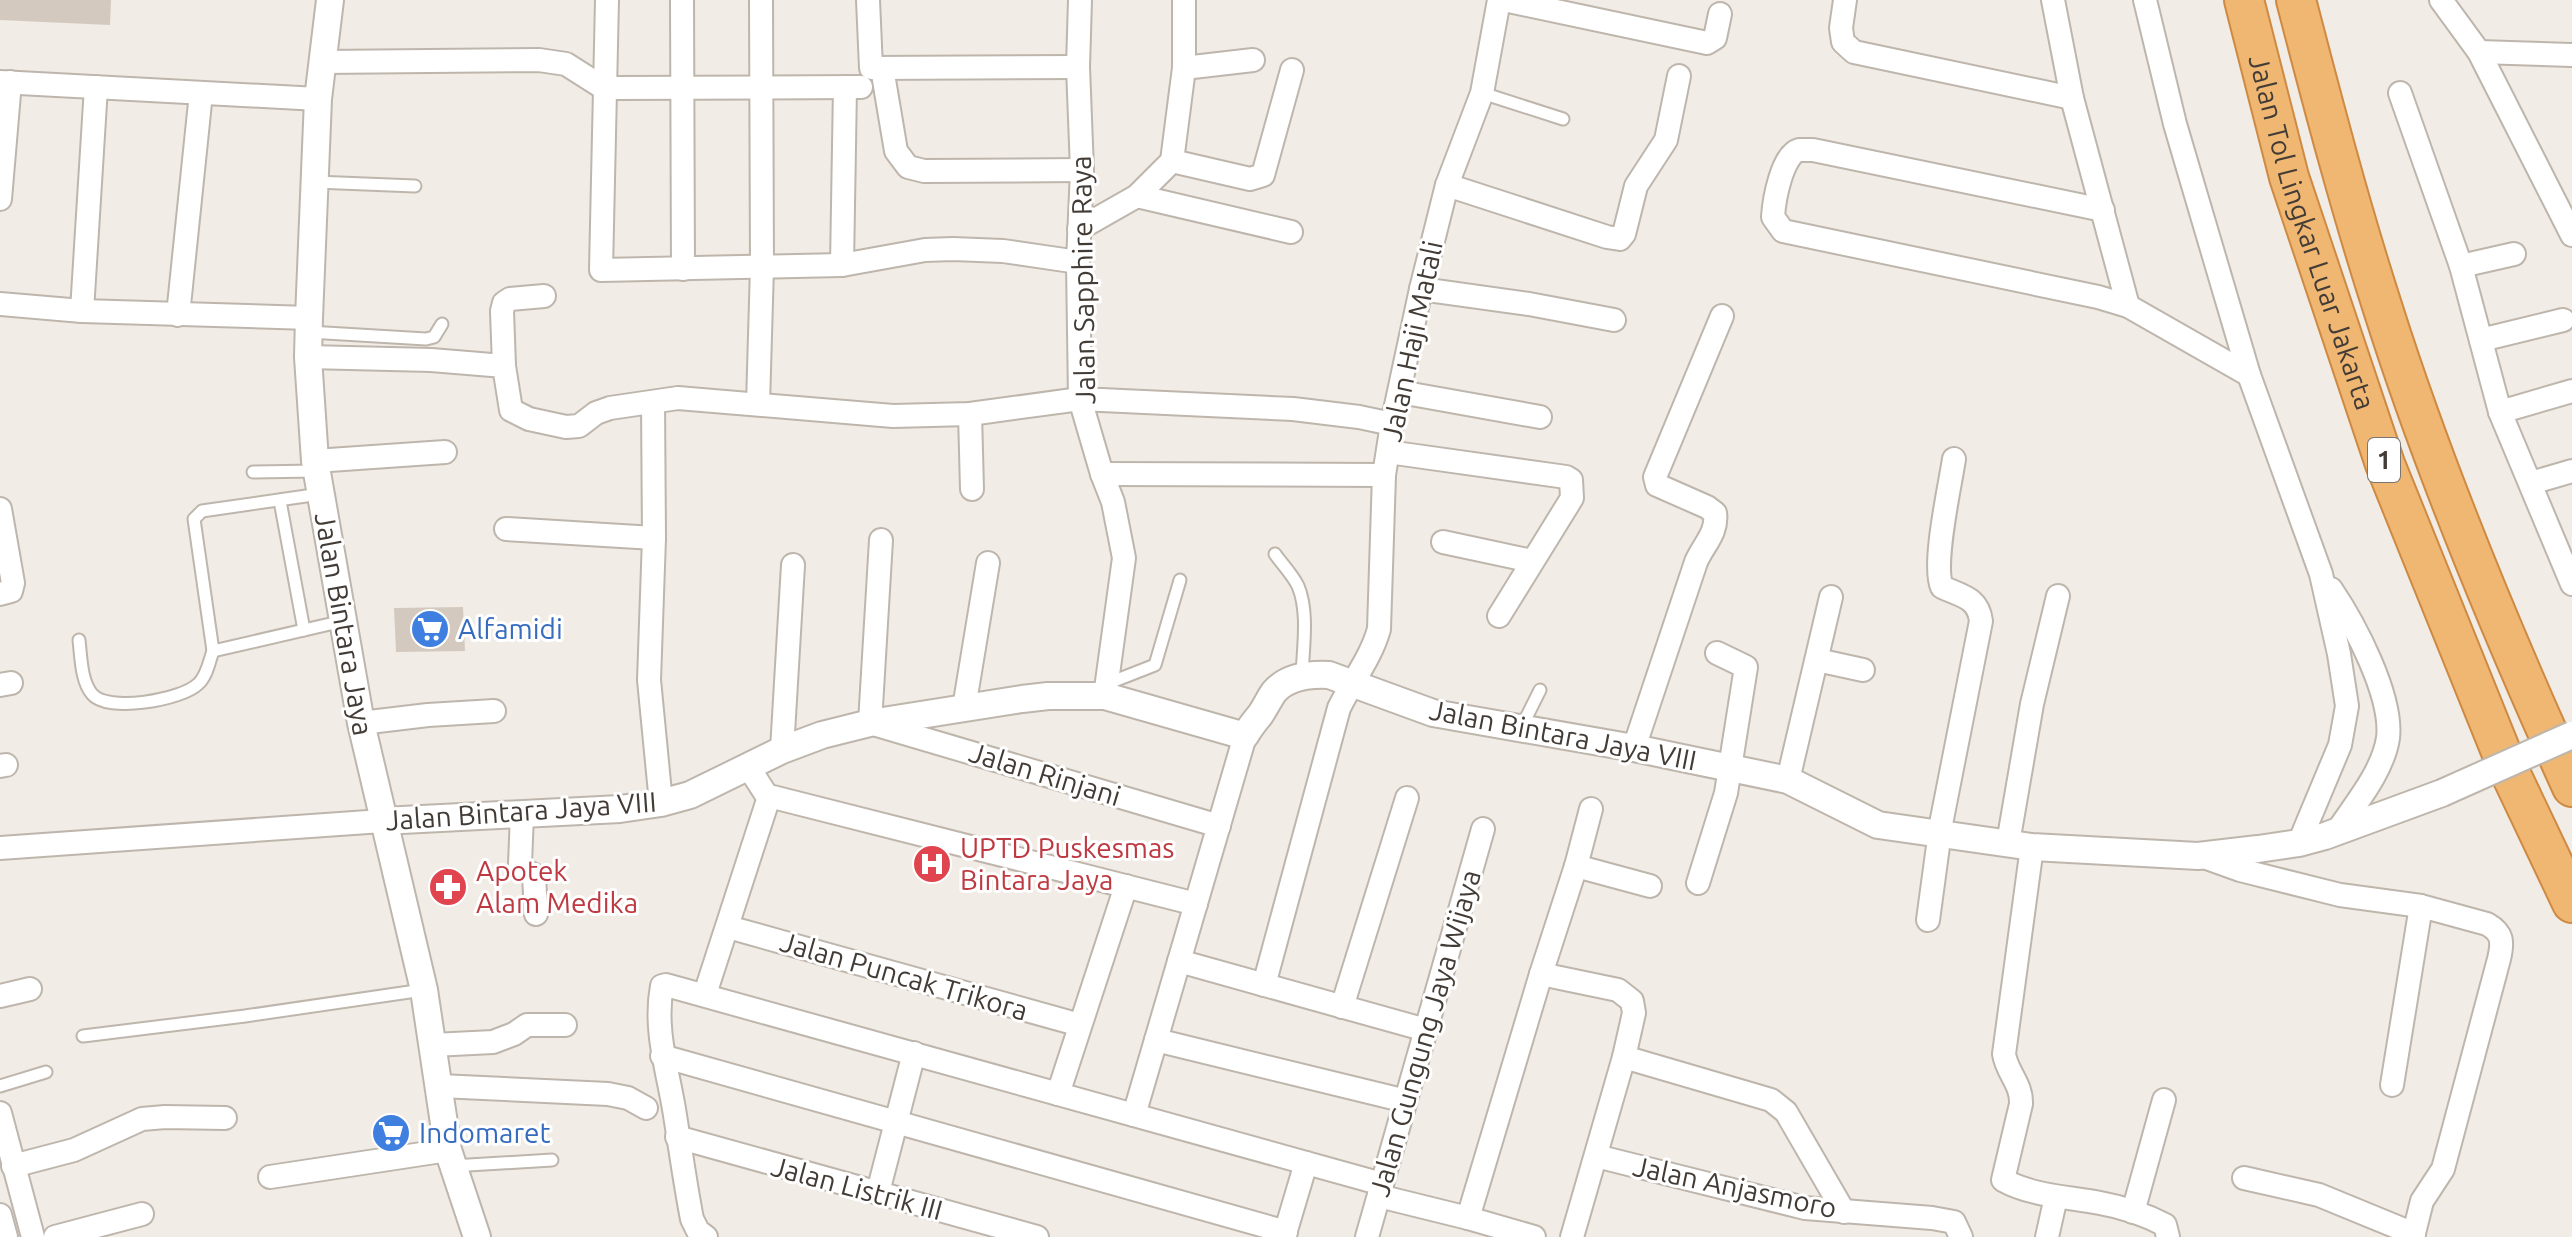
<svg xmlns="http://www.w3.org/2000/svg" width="2572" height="1237" font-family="Ubuntu,sans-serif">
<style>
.building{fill:#d4c9bf}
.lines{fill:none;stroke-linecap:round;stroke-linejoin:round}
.service-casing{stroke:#beb6ac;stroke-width:15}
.minor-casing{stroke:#beb6ac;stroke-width:26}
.tertiary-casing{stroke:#beb6ac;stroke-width:30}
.motorway-casing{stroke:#ce8a43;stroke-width:42}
.service{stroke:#fff;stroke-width:11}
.minor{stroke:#fff;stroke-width:22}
.tertiary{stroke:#fff;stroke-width:26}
.motorway{stroke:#f0b772;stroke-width:38}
.tertiary-bridge-casing{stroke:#beb6ac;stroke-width:30;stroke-linecap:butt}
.tertiary-bridge{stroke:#fff;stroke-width:26}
.labels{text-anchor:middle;stroke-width:6;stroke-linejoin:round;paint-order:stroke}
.shield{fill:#fff;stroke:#7b7672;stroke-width:2}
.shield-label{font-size:26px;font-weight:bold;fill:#433c36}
.street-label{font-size:28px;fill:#433c36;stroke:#fff}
.shop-label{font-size:28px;fill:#366cbe;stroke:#fff;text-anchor:start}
.health-label{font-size:28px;fill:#be3a42;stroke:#fff;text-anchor:start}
</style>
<rect width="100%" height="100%" fill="#f1ece5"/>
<g class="building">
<polygon points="0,0 111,0 110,25 0,20"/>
<polygon points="463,607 465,651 396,652 394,608"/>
</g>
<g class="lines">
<g class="service-casing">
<g id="service">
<polyline points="1482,93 1563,119"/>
<polyline points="315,182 415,186"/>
<polyline points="309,332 426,339 434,337 442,324"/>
<polyline points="253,472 316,471"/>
<polyline points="320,494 202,511 194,519 213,651 343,621"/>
<polyline points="280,501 304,630"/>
<path d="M1275,554c7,10 17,20 23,32 11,26 5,62 4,90"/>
<path d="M79,640c2,17 2,41 13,54 15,19 90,6 106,-10 9,-8 11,-22 15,-33"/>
<polyline points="1109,683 1155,665 1180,580"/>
<polyline points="1521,728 1540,690"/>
<polyline points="83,1036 245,1016 423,990"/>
<polyline points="0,1086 46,1072"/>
<polyline points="452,1166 552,1160"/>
</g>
</g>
<g class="minor-casing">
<g id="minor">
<polyline points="607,0 601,270 842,265 925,250 953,249 1003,251 1078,262"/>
<polyline points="682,0 683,269"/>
<polyline points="868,0 871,68 1078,67"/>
<polyline points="1080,0 1078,67 1082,170 1078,262 1080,399 1102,474 1113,502 1124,558 1105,696"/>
<polyline points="1504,0 1707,43 1715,38 1720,14"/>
<polyline points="1845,0 1841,28 1843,42 1854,52 2072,98"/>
<polyline points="2053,0 2072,98 2128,306 2249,375 2321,574 2339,654 2347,706 2340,745 2299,843"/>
<polyline points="2145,0 2175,124 2249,375"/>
<polyline points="2441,0 2479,52 2572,235"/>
<polyline points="2479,52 2572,55"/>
<polyline points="322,62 539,60 566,64 599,85 617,88 861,87"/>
<polyline points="882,68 896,151 908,167 924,171 1082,170"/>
<polyline points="1184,68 1253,60"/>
<polyline points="0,82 318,99"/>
<polyline points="2400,93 2461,266 2500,412 2572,584"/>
<polyline points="1172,161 1250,179 1263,175 1292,70"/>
<polyline points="1447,185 1607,237 1620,239 1624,234 1636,186 1666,140 1679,76"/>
<polyline points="1137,196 1291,232"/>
<polyline points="0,199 10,82"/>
<path d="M2103,210l-290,-60c-1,0 -13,0 -14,0 -17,5 -25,50 -26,67l10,14 315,66 30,9"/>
<polyline points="1079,229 1137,196 1172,161 1184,68 1184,0"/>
<polyline points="842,265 845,87"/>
<polyline points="2461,266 2514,254"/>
<polyline points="1421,289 1529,304 1614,320"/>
<polyline points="0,304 82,311 309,318"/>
<polyline points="82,311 96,87"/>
<polyline points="178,315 201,93"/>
<polyline points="2481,340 2563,320"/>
<polyline points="308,357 431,360 504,366 511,410 529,419 566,427 579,426 596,413 610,408 678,398 893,416 970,414 1080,399 1293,409 1359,417 1392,424"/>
<polyline points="504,366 502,311 504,303 510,299 544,296"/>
<polyline points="1400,392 1540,417"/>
<polyline points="653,403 654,538 649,680 661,803"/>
<polyline points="758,404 762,267 761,1"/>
<polyline points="2500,412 2572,391"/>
<polyline points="970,414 972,489"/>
<polyline points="1388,452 1566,477 1571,480 1572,498 1499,616"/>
<polyline points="315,461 445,452"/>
<polyline points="1102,474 1384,475"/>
<polyline points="2531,483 2572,471"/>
<polyline points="0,509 13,583 11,591 0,594"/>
<polyline points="506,529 654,538"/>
<polyline points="881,540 870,723 1219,826"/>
<polyline points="1443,542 1532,561"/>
<path d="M2331,589c23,34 62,107 57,149 -5,33 -32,65 -50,92"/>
<polyline points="1817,660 1863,670"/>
<polyline points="0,685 11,683"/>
<polyline points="964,708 988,563"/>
<polyline points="361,723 428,715 494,711"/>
<path d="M1634,748l62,-186c7,-17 22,-29 19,-49l-8,-6 -50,-22 -2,-8 67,-161"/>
<polyline points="782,750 793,565"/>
<polyline points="0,766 6,765"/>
<polyline points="749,768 769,799"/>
<polyline points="1788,780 1831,597"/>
<polyline points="522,814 520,864 522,869 534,875 536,914"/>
<polyline points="2008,843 2032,704 2058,596"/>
<path d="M2032,847l-28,207c3,19 18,30 17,50l-18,76c29,16 66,17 97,23 22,4 46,12 65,22l3,12"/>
<polyline points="0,848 382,821"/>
<path d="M2201,856l39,14 100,25 81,11 66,18c16,9 16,18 12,35l-56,210 -21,32 -9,36"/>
<polyline points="1576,866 1650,886"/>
<polyline points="1698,883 1726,793 1746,667 1717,653"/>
<path d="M1928,920l13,-96 40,-203c-3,-24 -20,-25 -39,-34 -10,-22 8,-101 12,-128"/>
<polyline points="728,927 1080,1025"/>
<polyline points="1179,961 1426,1030"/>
<polyline points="1541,974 1618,990 1632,1001 1634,1013 1624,1057 1572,1237"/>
<path d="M1264,985l75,-277c13,-27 32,-50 40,-79l5,-154 8,-51 29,-135 26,-104 35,-92 17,-93"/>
<polyline points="705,994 767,803 773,797 1196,904"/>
<polyline points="0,996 30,989"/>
<polyline points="1342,1007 1407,798"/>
<polyline points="1156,1040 1406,1101"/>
<polyline points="433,1045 493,1042 514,1034 527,1025 565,1025"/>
<polyline points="662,1056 1286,1232"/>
<polyline points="1624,1057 1771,1100 1786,1112 1844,1212"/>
<polyline points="2392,1085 2421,906"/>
<polyline points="440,1086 608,1094 628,1098 646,1108"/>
<polyline points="1058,1094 1126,886"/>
<polyline points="0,1113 33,1237"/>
<polyline points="1134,1115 1245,736"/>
<polyline points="677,1137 1037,1237"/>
<polyline points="1596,1156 1805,1208 1932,1218 1954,1222 1961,1237"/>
<polyline points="13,1166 74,1150 142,1119 165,1117 225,1118"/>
<polyline points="270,1177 448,1150"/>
<polyline points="2244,1178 2319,1195 2414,1234"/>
<polyline points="878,1192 914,1053"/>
<polyline points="1379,1196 1468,1218 1534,1237"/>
<polyline points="2133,1212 2164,1100"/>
<polyline points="0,1215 6,1237"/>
<polyline points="1468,1218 1541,974 1576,866 1591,809"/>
<polyline points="55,1237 142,1214"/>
<path d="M706,1237l-8,-6 -6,-12c-7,-36 -12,-73 -18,-110 -7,-41 -20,-81 -12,-123l4,-1 716,199"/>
<polyline points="1284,1237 1306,1163"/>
<polyline points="1367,1237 1483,829"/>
<polyline points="2047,1237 2056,1197"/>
</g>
</g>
<g class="tertiary-casing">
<g id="tertiary">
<polyline points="330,0 318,99 309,318 308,357 315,461 361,723 424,990 448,1150 477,1237"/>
<path d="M382,821l238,-12 41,-6 29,-8 92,-45 40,-15 48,-12 152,-24 26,-3h57l140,40c5,-9 9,-14 15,-21 5,-7 9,-16 14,-23 13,-15 36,-18 55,-17l104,38 201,35 154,32 90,45 154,22 166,9 60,-7 41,-6 26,-7 117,-43"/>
</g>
</g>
<g class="motorway-casing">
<g id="motorway">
<path id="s1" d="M2244,0l45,177 96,287 121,300 66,139"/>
<path d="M2296,0c27,104 54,207 87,309 51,161 119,324 189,478"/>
</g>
</g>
<use href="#service" class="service"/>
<use href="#minor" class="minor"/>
<use href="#tertiary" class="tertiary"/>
<use href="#motorway" class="motorway"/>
<g class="tertiary-bridge-casing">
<polyline id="tertiary-bridge" points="2442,793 2572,735"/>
</g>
<use href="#tertiary-bridge" class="tertiary-bridge"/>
</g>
<defs>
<g id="supermarket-disc" transform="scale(2)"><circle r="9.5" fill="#3f7fe0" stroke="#fff"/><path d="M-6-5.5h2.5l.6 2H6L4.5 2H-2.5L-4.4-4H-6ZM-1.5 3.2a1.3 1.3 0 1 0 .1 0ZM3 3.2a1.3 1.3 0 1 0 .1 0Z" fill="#fff"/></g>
<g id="hospital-disc" transform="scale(2)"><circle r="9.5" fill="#e0444e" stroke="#fff"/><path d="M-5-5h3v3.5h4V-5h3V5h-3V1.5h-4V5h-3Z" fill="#fff"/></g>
<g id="pharmacy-disc" transform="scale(2)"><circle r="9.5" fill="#e0444e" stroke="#fff"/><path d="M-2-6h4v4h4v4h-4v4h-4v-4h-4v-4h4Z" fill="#fff"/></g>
</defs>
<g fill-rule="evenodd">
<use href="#supermarket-disc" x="430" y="629"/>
<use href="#hospital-disc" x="932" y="864"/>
<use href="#pharmacy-disc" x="448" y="887"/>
<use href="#supermarket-disc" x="391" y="1133"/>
</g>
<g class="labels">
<rect class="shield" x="2368" y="438" width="32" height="44" rx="6"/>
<g class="shield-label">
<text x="2384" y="469">1</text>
</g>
<g class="street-label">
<text dy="10" stroke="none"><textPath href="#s1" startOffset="242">Jalan Tol Lingkar Luar Jakarta</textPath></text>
<text transform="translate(1083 280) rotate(-91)" y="10">Jalan Sapphire Raya</text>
<text transform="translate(1412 341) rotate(-78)" y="10">Jalan Haji Matali</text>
<text transform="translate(344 624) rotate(80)" y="10">Jalan Bintara Jaya</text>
<text transform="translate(1563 735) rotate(11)" y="10">Jalan Bintara Jaya VIII</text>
<text transform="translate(1045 774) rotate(17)" y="10">Jalan Rinjani</text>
<text transform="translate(521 811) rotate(-4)" y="10">Jalan Bintara Jaya VIII</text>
<text transform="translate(904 976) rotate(16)" y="10">Jalan Puncak Trikora</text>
<text transform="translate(1425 1033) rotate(-74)" y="10">Jalan Gungung Jaya Wijaya</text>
<text transform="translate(1735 1187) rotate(12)" y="10">Jalan Anjasmoro</text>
<text transform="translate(857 1188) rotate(15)" y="10">Jalan Listrik III</text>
</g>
<g class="shop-label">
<text x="458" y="639">Alfamidi</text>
<text x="419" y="1143">Indomaret</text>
</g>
<g class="health-label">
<text x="960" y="858">UPTD Puskesmas<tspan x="960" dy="32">Bintara Jaya</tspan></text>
<text x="476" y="881">Apotek<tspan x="476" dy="32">Alam Medika</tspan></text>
</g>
</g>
</svg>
